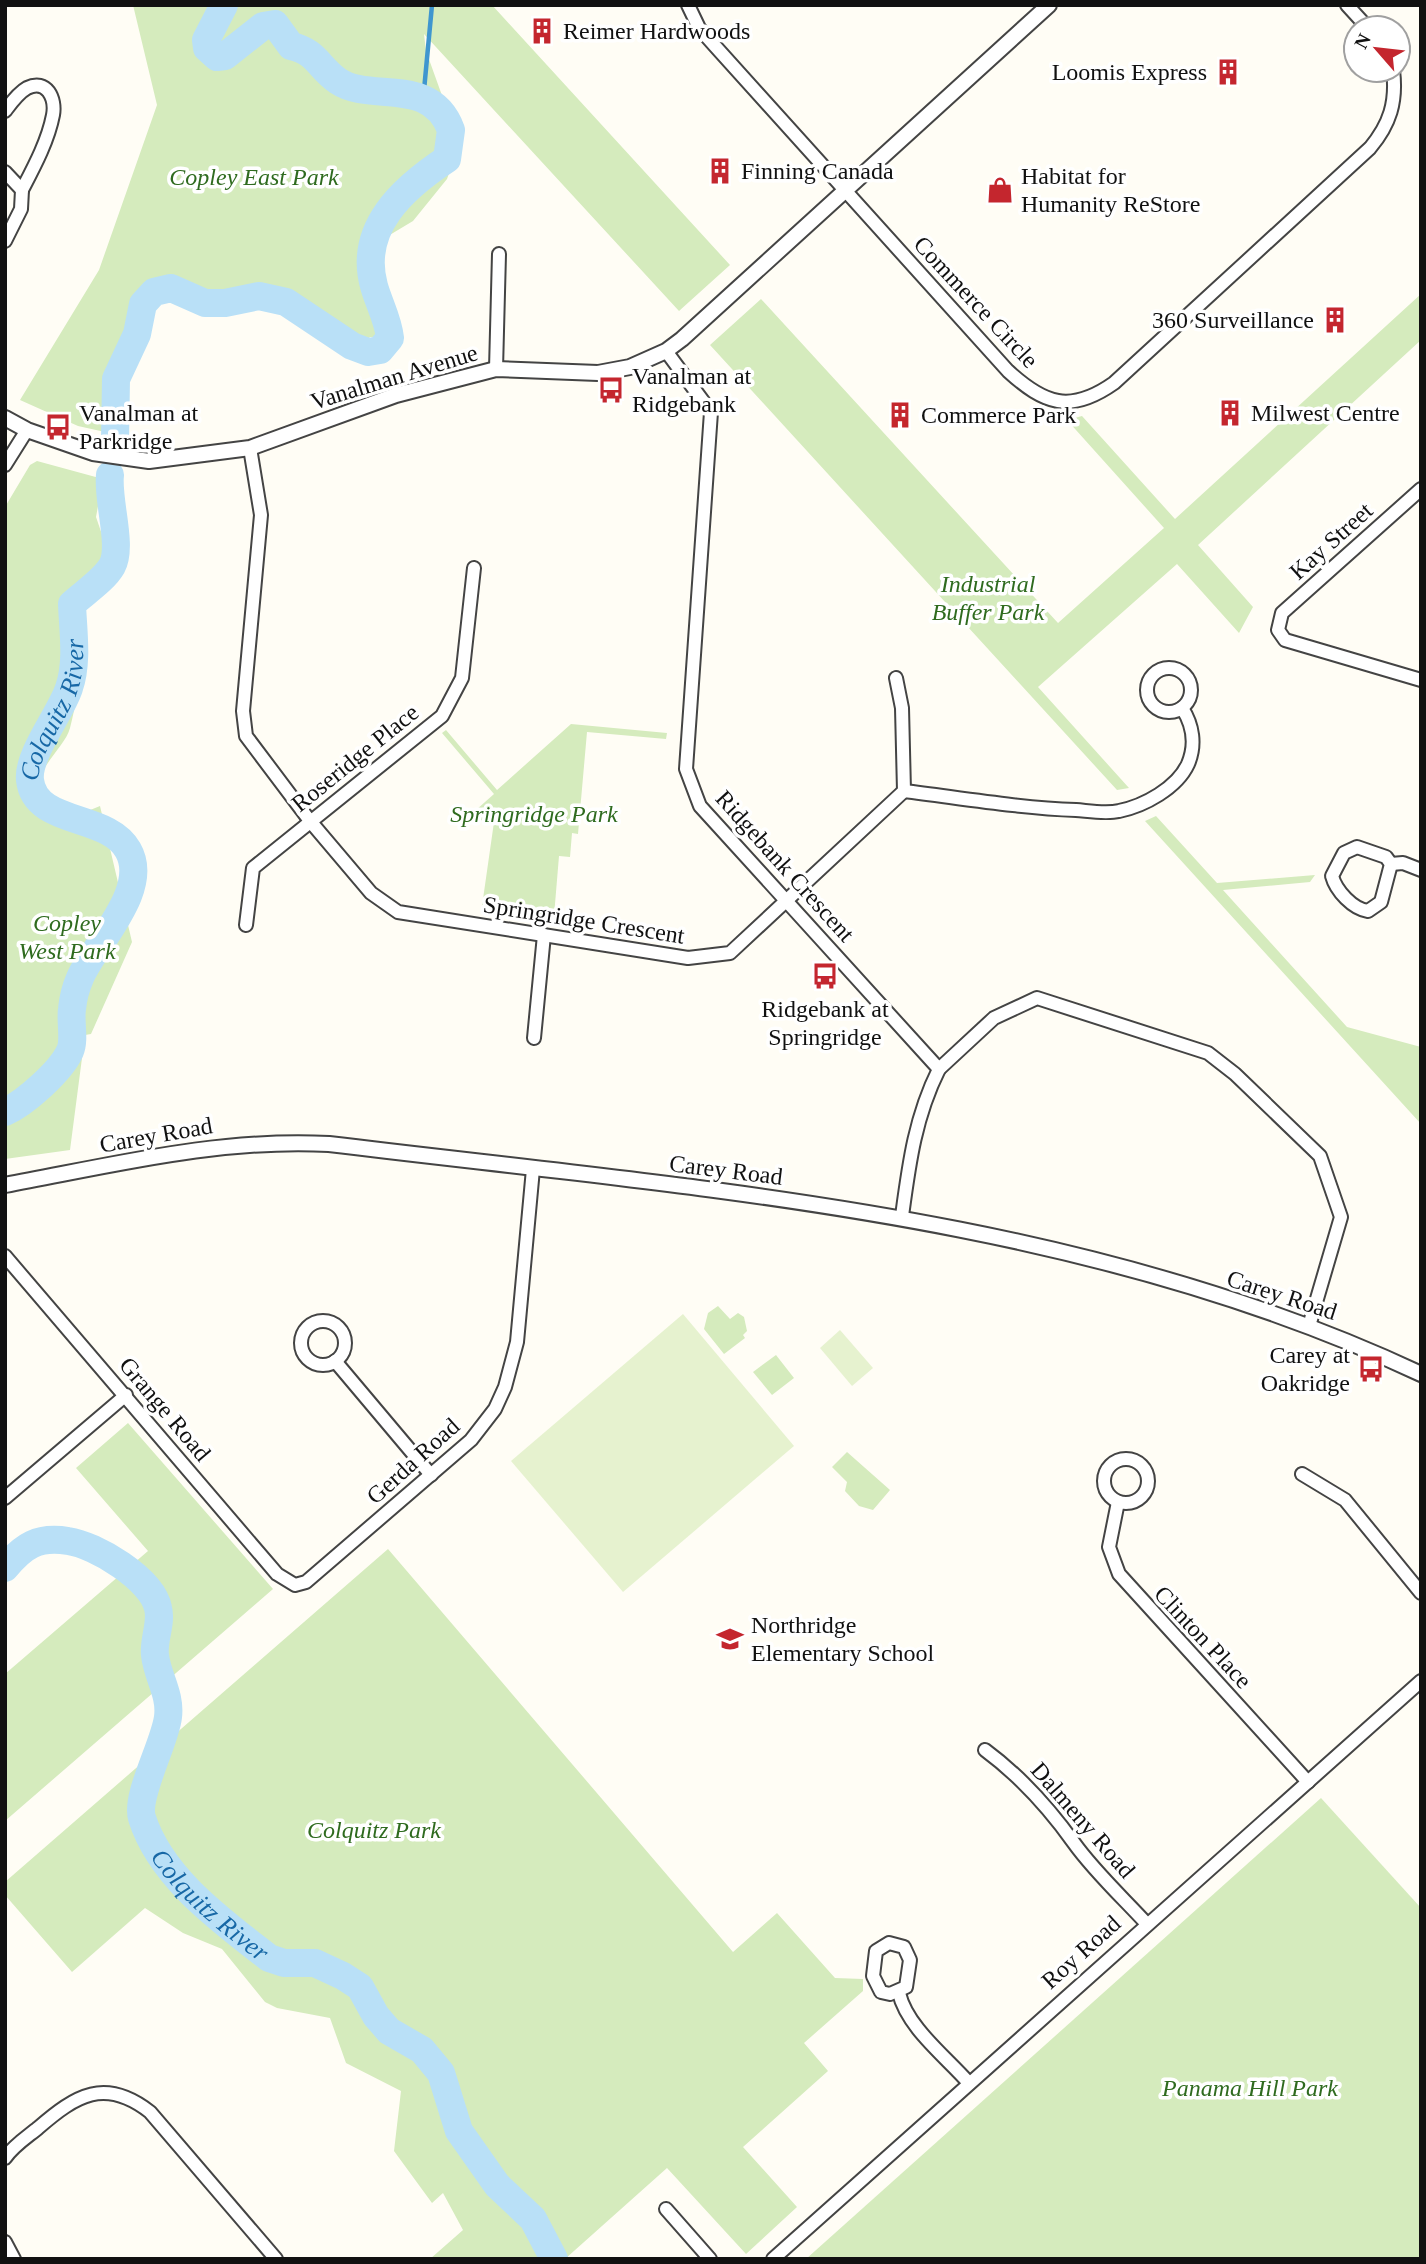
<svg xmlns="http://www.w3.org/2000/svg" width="1426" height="2264" font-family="Georgia,serif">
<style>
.green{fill:#d5ebbd}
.pitch{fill:#e6f2cf}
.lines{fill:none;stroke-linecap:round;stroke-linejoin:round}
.stream{stroke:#3f96cf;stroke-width:4.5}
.river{stroke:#b9e0f7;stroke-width:28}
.minor-casing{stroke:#444;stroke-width:16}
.tertiary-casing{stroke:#444;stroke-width:18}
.minor{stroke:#fff;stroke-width:12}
.tertiary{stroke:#fff;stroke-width:14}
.labels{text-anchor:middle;stroke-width:7;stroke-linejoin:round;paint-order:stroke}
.poi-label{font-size:24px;fill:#111;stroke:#fff;text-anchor:start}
.park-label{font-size:24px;font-style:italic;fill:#2f6b1f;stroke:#fff}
.street-label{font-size:24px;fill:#111;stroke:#fff}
.water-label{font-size:26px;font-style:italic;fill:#1768a6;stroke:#fff}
</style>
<rect width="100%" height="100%" fill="#fffdf5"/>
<g class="green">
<path d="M133,5h359l238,260 -51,46 -255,-277 2,17 23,64 12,24 -14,40 -34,42 -30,18c-9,30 17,79 -5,99l-8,-1 -7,8 -27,-12 -31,-27 -34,-14 -36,-2 -10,6 -10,1 -37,-9 -14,4 -12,14 -8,27 -16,20 -5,13v70l-45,-10 -58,-26 79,-130 58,-165z"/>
<polygon points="1421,294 1421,340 1198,545 1253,607 1239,633 1177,564 1038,687 1129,788 1117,790 710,345 761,299 1058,623 1164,528 1067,420 1082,416 1175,519"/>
<path d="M37,461l66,18 -7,38 14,41c-7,21 -33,23 -40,43 -1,15 8,27 10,41 2,29 -3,58 -10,86 -5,20 -38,42 -29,66 4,10 27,18 37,21l22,-9 32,136 -41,92 -6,1 -15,115 -65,9v-652l25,-42z"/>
<polygon points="571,724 667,733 666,739 587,732 578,834 572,833 570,857 559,856 554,916 482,906 494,822 467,818 494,794 442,733 446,730 497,790"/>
<polygon points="1156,816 1217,883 1315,875 1310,882 1223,890 1347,1027 1421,1047 1421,1124 1145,821"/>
<polygon points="718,1306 730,1319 738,1313 744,1317 747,1331 743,1335 745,1338 724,1354 704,1329 708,1313"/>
<polygon points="776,1355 794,1378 772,1395 753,1372"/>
<polygon points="128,1423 273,1589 5,1821 5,1674 148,1551 76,1468"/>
<polygon points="847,1452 890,1490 873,1510 859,1506 845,1491 847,1482 832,1467"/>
<polygon points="388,1549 733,1952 777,1913 835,1978 863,1979 863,1991 804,2043 828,2071 743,2147 797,2207 746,2254 667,2168 565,2259 430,2259 463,2230 443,2193 432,2203 394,2151 401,2091 346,2063 330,2018 277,2008 265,2002 222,1949 183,1933 145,1908 72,1972 5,1895 5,1882"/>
<polygon points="1321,1798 1421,1908 1421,2259 806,2259"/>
</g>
<g class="pitch">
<polygon points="683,1314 794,1446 623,1592 511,1461"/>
<polygon points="840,1330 873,1368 852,1386 820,1348"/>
</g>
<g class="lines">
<polyline class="stream" points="423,101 432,5"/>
<g class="river">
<path d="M115,441l1,-62 21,-45 6,-30 11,-12 17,-4 34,15h20l34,-7 27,6 66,44 16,6 12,-2 10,-12c-2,-19 -11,-34 -16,-52 -16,-58 29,-98 73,-127l4,-29c-20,-55 -81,-27 -113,-49 -20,-14 -21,-29 -47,-35l-16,-22 -12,2 -38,30 -8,1 -10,-9 -1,-8 18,-35"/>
<path id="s1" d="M5,1112c20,-9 56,-41 65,-61 5,-11 0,-30 2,-42 1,-10 4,-22 8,-31 14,-34 71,-88 48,-128 -20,-37 -93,-24 -98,-70 -3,-25 31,-67 39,-92 9,-26 4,-57 3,-84 12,-11 32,-24 40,-38 11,-20 -5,-66 -2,-91"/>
<path id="s2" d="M5,1568c18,-22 33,-32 63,-27 28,4 84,38 90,67 4,15 -5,32 -3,47 2,21 16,39 13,62 -3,26 -33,79 -26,101 19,60 80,103 127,140l15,5h31l28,13 17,11 16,29 13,15 33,19 19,23 18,58 38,54 36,34 21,40"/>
</g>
<g class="minor-casing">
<g id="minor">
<path d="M688,5l11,23 16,18 293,325c36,33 62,43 106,12l256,-235c20,-24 27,-46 23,-78"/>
<polyline points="1347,5 1368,28"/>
<path d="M5,111c6,-8 13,-18 22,-23 20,-10 29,11 26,27 -5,26 -19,52 -31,75"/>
<polyline points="5,172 22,190 21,209 5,241"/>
<path d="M666,351l45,61 -25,357 14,37 239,263c-24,48 -30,95 -37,147"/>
<polyline points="496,369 499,254"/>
<polyline points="250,448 261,515 243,711 246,736 310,821 371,893 398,912 688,958 730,953 904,791"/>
<polyline points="5,465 27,430"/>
<polyline points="1421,489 1282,613 1278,630 1285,640 1421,680"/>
<circle cx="1169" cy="690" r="22"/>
<polyline points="896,678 902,708 904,791"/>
<path d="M904,791c57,7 115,17 172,19 13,1 30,4 43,1 25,-5 58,-23 69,-47 8,-19 5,-39 -6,-56"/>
<path d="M1357,847l29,10 5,7 -10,38 -13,9c-15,-2 -32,-20 -36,-35l12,-23z"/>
<polyline points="1391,864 1403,863 1421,870"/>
<polyline points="246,925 253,868 442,716 462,678 474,568"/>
<polyline points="534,1038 544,935"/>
<polyline points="939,1069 994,1018 1037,998 1208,1053 1235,1074 1320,1156 1341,1217 1309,1326"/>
<polyline points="5,1256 277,1574 295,1585 306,1582 471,1440 495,1409 505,1387 517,1342 533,1169"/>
<circle cx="323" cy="1343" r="22"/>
<polyline points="335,1361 431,1475"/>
<circle cx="1126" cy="1481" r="22"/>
<polyline points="1302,1474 1345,1500 1421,1593"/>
<polyline points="5,1498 126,1395"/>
<polyline points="1118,1502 1109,1547 1119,1574 1308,1782"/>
<path d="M985,1750c35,26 64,58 89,93 20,28 48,54 72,80"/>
<polygon points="889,1943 904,1947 910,1960 906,1987 890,1994 881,1992 873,1976 876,1951"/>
<path d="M899,1993c8,34 46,63 69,89"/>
<path d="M5,2158c8,-12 22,-21 33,-30 38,-33 67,-51 112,-16l126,147"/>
<polyline points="666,2209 710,2259"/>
<polyline points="5,2242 14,2259"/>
<polyline points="773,2259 1421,1681"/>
</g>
</g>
<g class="tertiary-casing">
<g id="tertiary">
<polyline points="5,418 27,430 93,453 149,461 250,448 396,395 496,369 598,373 630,367 666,351 682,339 1049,5"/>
<path d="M5,1185c108,-20 215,-47 324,-41 368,45 752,70 1092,230"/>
</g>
</g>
<use href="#minor" class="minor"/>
<use href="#tertiary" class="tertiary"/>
</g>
<defs>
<g id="building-bare" transform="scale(2.1)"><path d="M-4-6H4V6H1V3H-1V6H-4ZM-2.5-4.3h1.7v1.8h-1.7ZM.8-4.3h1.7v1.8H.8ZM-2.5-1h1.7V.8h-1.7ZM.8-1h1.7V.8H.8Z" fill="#c4262e" stroke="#fff" stroke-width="2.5" paint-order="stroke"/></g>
<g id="shop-bare" transform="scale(2.1)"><path d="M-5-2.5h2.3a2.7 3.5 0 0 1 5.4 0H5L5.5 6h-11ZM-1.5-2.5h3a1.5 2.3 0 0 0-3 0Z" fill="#c4262e" stroke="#fff" stroke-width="2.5" paint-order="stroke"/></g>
<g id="bus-bare" transform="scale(2.1)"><path d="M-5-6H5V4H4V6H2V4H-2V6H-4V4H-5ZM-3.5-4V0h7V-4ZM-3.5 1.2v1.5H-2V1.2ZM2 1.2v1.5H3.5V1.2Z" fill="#c4262e" stroke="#fff" stroke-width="2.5" paint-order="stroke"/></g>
<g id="school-bare" transform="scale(2.1)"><path d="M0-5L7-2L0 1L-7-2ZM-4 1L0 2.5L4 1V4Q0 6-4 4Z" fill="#c4262e" stroke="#fff" stroke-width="2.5" paint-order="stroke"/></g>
</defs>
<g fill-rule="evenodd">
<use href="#building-bare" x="542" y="31"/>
<use href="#building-bare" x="1228" y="72"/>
<use href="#building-bare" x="720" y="171"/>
<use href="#shop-bare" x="1000" y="190"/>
<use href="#building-bare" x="1335" y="320"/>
<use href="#bus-bare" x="611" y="390"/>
<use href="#building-bare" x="1230" y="413"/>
<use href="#building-bare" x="900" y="415"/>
<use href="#bus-bare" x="58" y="427"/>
<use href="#bus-bare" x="825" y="976"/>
<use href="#bus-bare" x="1371" y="1369"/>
<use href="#school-bare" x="730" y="1639"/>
</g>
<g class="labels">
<g class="poi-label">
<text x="563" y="39">Reimer Hardwoods</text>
<text x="1207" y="80" text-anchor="end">Loomis Express</text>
<text x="741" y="179">Finning Canada</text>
<text x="1021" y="184">Habitat for<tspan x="1021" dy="28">Humanity ReStore</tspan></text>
<text x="1314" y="328" text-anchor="end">360 Surveillance</text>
<text x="632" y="384">Vanalman at<tspan x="632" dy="28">Ridgebank</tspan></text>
<text x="79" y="421">Vanalman at<tspan x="79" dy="28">Parkridge</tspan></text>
<text x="1251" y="421">Milwest Centre</text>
<text x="921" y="423">Commerce Park</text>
<text x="825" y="1017" text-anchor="middle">Ridgebank at<tspan x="825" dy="28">Springridge</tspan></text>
<text x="1350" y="1363" text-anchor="end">Carey at<tspan x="1350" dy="28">Oakridge</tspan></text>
<text x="751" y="1633">Northridge<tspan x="751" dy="28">Elementary School</tspan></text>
</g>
<g class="park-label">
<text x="254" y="185">Copley East Park</text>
<text x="988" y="592">Industrial<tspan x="988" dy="28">Buffer Park</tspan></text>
<text x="534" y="822">Springridge Park</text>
<text x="67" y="931">Copley<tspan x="67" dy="28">West Park</tspan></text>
<text x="374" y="1838">Colquitz Park</text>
<text x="1250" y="2096">Panama Hill Park</text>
</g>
<g class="street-label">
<text transform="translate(976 302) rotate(47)" y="8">Commerce Circle</text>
<text transform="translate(394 377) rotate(-17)" y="8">Vanalman Avenue</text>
<text transform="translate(1331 541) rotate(-42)" y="8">Kay Street</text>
<text transform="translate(355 758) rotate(-39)" y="8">Roseridge Place</text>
<text transform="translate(785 866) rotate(48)" y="8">Ridgebank Crescent</text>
<text transform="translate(584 920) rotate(9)" y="8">Springridge Crescent</text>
<text transform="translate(156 1135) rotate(-10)" y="8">Carey Road</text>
<text transform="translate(726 1170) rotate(7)" y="8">Carey Road</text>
<text transform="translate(1282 1295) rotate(18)" y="8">Carey Road</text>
<text transform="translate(165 1409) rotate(50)" y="8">Grange Road</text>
<text transform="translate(413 1461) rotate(-42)" y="8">Gerda Road</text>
<text transform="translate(1203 1637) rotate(47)" y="8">Clinton Place</text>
<text transform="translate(1083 1820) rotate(49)" y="8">Dalmeny Road</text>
<text transform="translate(1081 1952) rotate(-42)" y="8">Roy Road</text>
</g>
<g class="water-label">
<text dy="9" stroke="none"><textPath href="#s1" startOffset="509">Colquitz River</textPath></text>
<text dy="9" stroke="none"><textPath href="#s2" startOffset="518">Colquitz River</textPath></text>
</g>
</g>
<rect width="1426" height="2264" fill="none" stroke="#111111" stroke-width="14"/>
<g transform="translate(1377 49) rotate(298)"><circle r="33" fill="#ffffff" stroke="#a0a0a0" stroke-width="2"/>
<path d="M0-5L12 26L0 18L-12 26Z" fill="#c4262e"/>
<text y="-10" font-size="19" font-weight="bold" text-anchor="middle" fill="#111111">N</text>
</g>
</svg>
